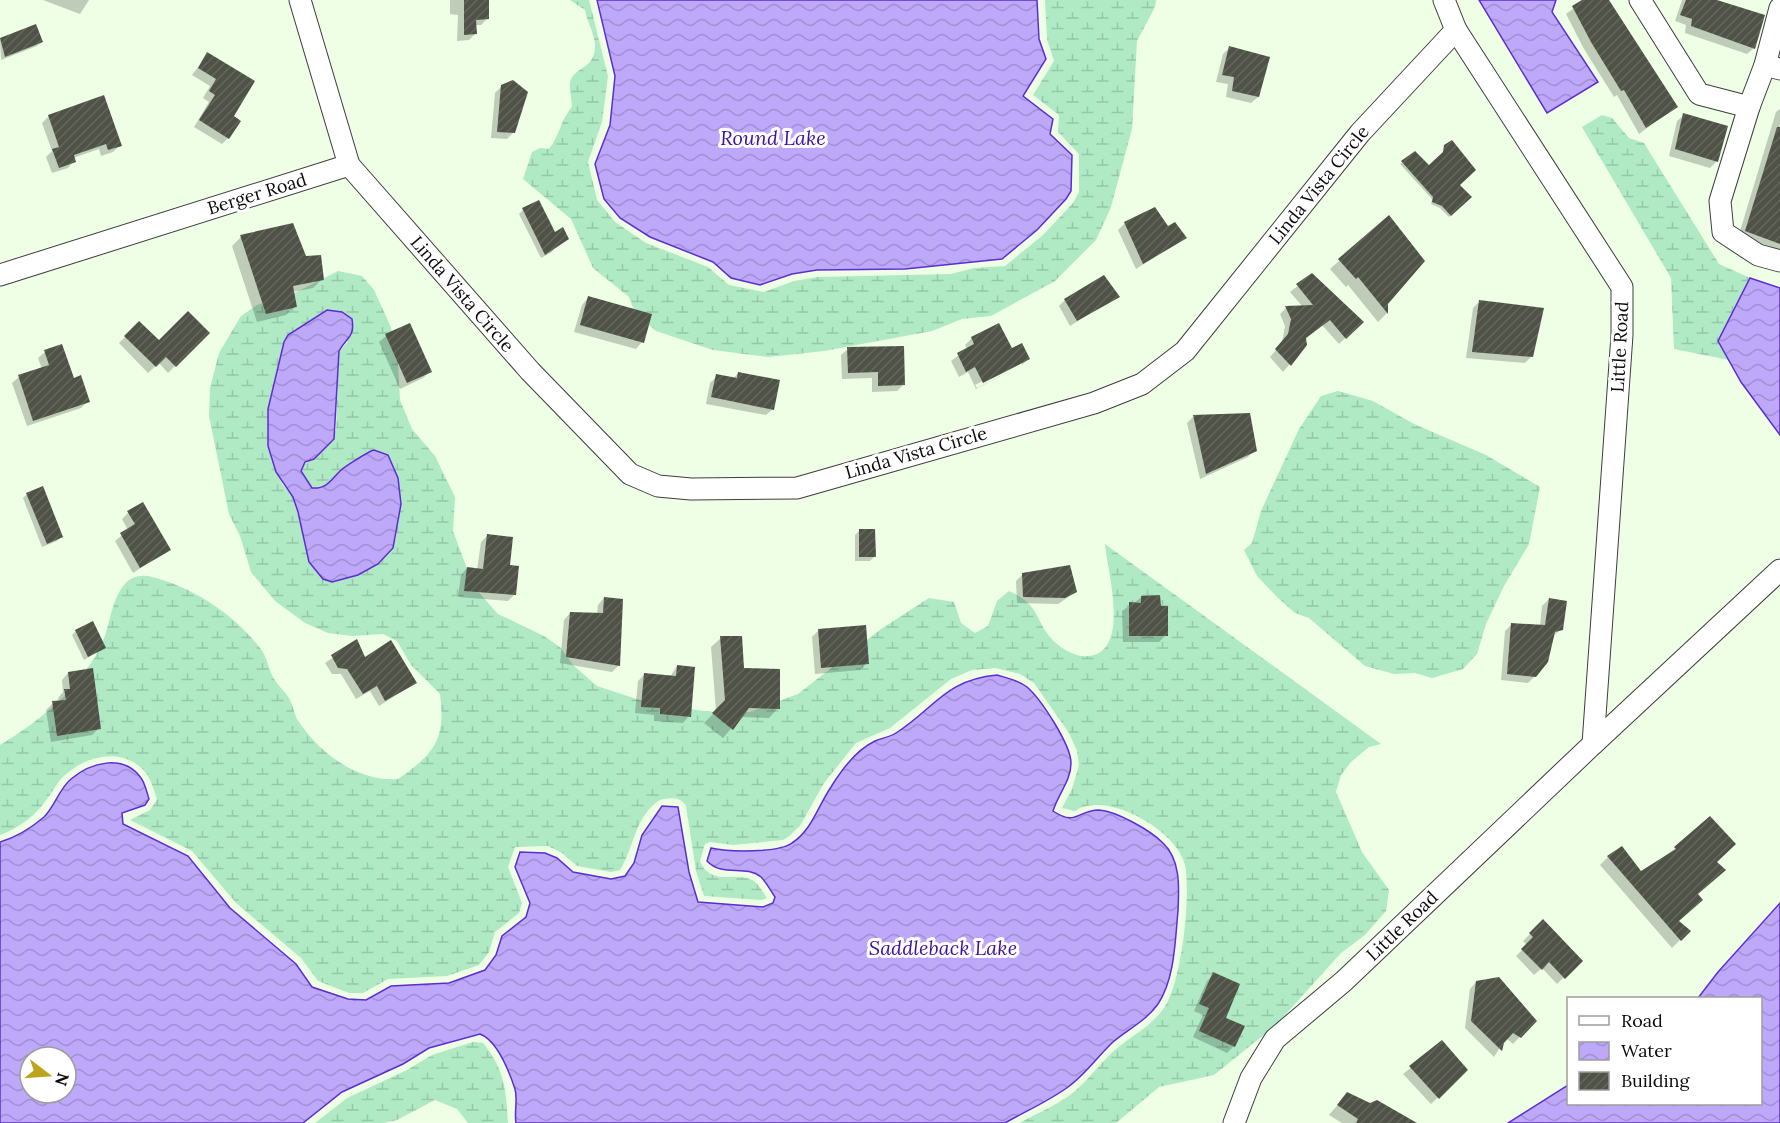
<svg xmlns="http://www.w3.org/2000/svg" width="1780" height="1123" font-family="Lora,serif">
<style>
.wetland{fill:url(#wetland-marsh);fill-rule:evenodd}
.water{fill:url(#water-waves);stroke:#5c2dd2;stroke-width:1.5;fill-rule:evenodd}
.shadow{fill:#0003}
.building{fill:url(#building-hatch)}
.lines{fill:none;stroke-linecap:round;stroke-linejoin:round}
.minor-casing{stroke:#3d3d3d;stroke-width:23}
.minor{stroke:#fff;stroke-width:21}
.labels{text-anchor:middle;stroke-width:6;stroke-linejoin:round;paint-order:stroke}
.street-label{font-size:18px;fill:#0a0a0a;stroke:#fff}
.water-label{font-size:20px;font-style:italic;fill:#3d109e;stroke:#fff}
</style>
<defs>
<pattern id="wetland-marsh" width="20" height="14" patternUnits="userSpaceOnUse" patternTransform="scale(1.5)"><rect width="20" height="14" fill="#afeac5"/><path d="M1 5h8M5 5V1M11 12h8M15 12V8" fill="none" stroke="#95c7a8"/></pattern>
<pattern id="water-waves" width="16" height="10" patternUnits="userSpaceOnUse" patternTransform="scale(1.5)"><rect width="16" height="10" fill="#bda8f9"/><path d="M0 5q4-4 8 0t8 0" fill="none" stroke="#a18fd4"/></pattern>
<pattern id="building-hatch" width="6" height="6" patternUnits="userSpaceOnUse" patternTransform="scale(1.5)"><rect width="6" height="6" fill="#4f5246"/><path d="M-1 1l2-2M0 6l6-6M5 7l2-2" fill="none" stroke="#64665c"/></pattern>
</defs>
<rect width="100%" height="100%" fill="#eeffe6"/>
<g class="wetland">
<path d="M570,0h19l19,76 -6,46 -14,40 9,38 18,22 31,21 62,24 21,18 35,7 30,-11 24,-4 133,-3 23,-6 31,-2 38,-31 30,-32 6,-11v-38l-21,-22 1,-17 -26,-20 21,-34 -7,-22 -2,-39h111l-1,7 -18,34 -5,88 -21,78 -15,33 -41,41 -64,35 -29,3 -30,12 -108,20 -55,6 -56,-7 -57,-19 -21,-18 -6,-16 -36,-29 -22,-49 -48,-40 9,-27 8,-4 9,1c11,-14 12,-30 23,-42 0,-7 -4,-22 -1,-28 7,-13 24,-11 24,-33 0,-12 -8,-24 -10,-36z"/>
<polygon points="1602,115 1612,118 1629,138 1644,143 1719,264 1750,278 1718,341 1729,360 1674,349 1671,278 1582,127"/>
<path d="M338,271l24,5 12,14 16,35 7,24 3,51 12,29 23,27 20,41 -2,34 21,56 24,27 46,22 16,11 13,18 24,21 58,19 67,8 28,-1 48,-18 83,-65 48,-31 25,4 7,21 14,10 13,-7 9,-25 12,-10c34,15 24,31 47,52 8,8 23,15 34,13 41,-6 17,-86 15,-112l276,200 -12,3 -18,15 -10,13 -5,17 26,60 27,38 -3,21 -21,24 -24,18 -65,72 -62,50 -55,12 -43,36h-96c17,-10 40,-19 55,-32 16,-14 28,-32 45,-45 15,-12 32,-21 44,-38 18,-26 27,-113 21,-143 -7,-34 -79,-76 -110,-54l-13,-3 10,-19 7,-24 -2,-14 -8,-18 -35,-50 -14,-9 -25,-6 -23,2 -21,9 -61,49 -34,15 -32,40 -24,43 -12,11 -5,3 -50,5 -23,-3 -5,2 -5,17c12,28 40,8 55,21 5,4 8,11 12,16l-6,2 -57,-4 -8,-25 -10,-65c-6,-10 -17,-8 -26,-6 -25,15 -26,48 -40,70l-9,2 -34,-6 -15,-13 -14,-7 -33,1 -7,20 14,36 -3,10 -24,19 -6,20 -10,13 -32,11 -59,3 -25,14h-14l-31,-12 -17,-23 -65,-55 -44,-52 -62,-31 20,-10 7,-11c-3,-8 -6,-20 -11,-26 -22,-27 -60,-18 -82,3 -6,5 -10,13 -14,19 -13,19 -28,32 -50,40v-90c40,-24 77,-54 100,-97 10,-19 10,-46 24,-63 6,-8 18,-11 28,-8 41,10 83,38 108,71 7,8 8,20 13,29 4,8 12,14 16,21 4,7 5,15 8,21 22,34 60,63 101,60 36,-25 48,-39 42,-85l-29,-29 -14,-24 -14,-7 -31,2 -24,-3 -23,-10 -30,-22 -24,-29 -11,-36 -11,-22 -20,-98 1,-28 9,-35 22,-37 16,-11 38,-12zM326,310l22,32 -9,9 -3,79 -22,29 -13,7v5l11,17 17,-3 12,-15 19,-10 8,-8 20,3 13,49 -4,14 -1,21 -38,36 -26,7 -30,-52 -9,-33 -11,-13 -14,-38v-37l16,-67 4,-7z"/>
<polygon points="1338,391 1373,401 1414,424 1486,455 1540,487 1529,544 1504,586 1486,624 1477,654 1463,669 1432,678 1415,673 1394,674 1365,666 1309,618 1295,613 1278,598 1257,576 1244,550 1252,543 1261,511 1299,429 1321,396"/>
<path d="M473,1042l10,1c22,27 23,47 25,80h-40l-11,-14 -22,-9 -38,20 -14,3h-68l32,-25 60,-28 25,-15z"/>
</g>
<g class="water">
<polygon points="597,0 1037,0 1039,39 1046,59 1023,96 1053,119 1050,134 1072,155 1071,191 1066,199 1037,230 1002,259 905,269 817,270 792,274 760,285 731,278 713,262 650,237 620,218 604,199 595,164 610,125 615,76"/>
<polygon points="1479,0 1556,0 1552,12 1598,82 1547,113"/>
<polygon points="1750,278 1780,288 1780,435 1741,382 1718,341"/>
<path d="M327,310l15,2 10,7c3,18 -5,18 -13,32l-5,88 -20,20 -9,3 -4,9 11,17c15,1 19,-8 28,-17 4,-4 29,-20 34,-21l14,5 10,23 3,26 -8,44 -15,16 -20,11 -26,7 -9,-3 -14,-17 -11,-50 -5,-15 -17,-25 -8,-26v-37l16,-67 4,-7z"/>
<path d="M997,675c10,3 21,5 30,12 14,12 44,58 44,76 0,18 -13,31 -18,48 24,16 24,-1 46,-1 17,1 51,20 64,33 18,17 16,45 15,68 -3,30 -3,67 -20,93 -12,17 -30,25 -45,38 -15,14 -28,33 -45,45 -19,14 -42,24 -63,36h-489c-2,-11 2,-24 -1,-34 -6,-18 -17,-48 -35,-55l-51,14 -26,16 -61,28 -39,31h-303v-281c17,-5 30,-13 44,-25 11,-11 15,-28 27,-38 19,-16 52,-26 70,-1 4,5 6,15 8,21l-4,6 -23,8 1,11 65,32 42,52 66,56 16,23 36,12 18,1 25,-14 58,-3 36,-13 11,-15 6,-19 24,-19 4,-14 -15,-36 5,-15 25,1 12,5 16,14 38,7 14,-3 9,-13 8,-28 20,-29 16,1 11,65 9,30 65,5 10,-4 2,-6c-4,-6 -9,-15 -14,-20 -16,-13 -38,1 -54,-16l4,-13c18,4 67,5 81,-5 20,-13 26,-37 39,-56 11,-18 25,-37 44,-46 7,-3 15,-4 21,-8 40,-26 49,-53 101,-58zM30,1057h36v36h-36z"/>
<polygon points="1780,903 1780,1123 1508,1123 1568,1085 1568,1104 1760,1104 1760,998 1698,998 1718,972"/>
</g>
<g class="shadow">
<polygon points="43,0 89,0 80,14"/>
<polygon points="450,0 487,0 488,18 481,25 475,25 476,33 469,40 457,41 458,15 450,14"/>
<polygon points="1585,0 1607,0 1676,106 1639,134 1617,95 1614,97 1584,49 1566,14"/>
<polygon points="1682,0 1712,0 1754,48 1747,54 1685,33 1686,25 1675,21"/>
<polygon points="35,26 41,42 37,46 1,60 0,40"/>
<polygon points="1229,48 1258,97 1251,103 1226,97 1228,84 1216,82 1223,54"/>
<polygon points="208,54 231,117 228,138 222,144 194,127 209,102 203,98 210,86 192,75"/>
<polygon points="502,86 514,132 507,139 491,138 495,93"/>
<polygon points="1780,109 1780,255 1737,241 1776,112"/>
<polygon points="1684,115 1726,127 1716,162 1710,168 1669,156 1677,121"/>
<polygon points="49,116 120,145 113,152 101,156 99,149 73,158 74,161 68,168 52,173 46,157 52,151 42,123"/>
<polygon points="1445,147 1458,185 1470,197 1449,217 1440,208 1431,204 1432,199 1400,164 1415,153 1429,168 1442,155"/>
<polygon points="523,210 555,247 552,252 541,258 519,214"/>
<polygon points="1389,217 1387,313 1378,322 1348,285 1346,287 1330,269"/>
<polygon points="1125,223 1185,238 1136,269 1118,230"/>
<polygon points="241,237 305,258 322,279 313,288 293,292 295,306 286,315 257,322 232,246"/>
<polygon points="1312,275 1362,322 1339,344 1322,325 1305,339 1306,345 1283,372 1270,357 1282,343 1285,326 1280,314 1286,308 1303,307 1290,292"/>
<polygon points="1118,296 1070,326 1059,306 1065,300"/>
<polygon points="588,298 642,342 636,349 574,332 582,305"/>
<polygon points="1479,302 1531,357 1525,363 1466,358 1473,308"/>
<polygon points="139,323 159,342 208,333 168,373 159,363 148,373 119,343"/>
<polygon points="386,336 430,372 423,378 400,389 379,342"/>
<polygon points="972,338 1011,350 1028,359 1022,365 1022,361 975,385 977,388 1022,365 976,389 968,372 959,377 951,361 967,349 965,345"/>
<polygon points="848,349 904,384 897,391 872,392 872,378 842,379 841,355"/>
<polygon points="45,352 73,380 88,401 81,408 27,426 12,383 19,377 42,369 38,358"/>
<polygon points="738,373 773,409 766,415 706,404 710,383 717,376 733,379"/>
<polygon points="1194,416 1255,450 1248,457 1200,479 1187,423"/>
<polygon points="27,494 61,537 57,541 42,547 23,498"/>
<polygon points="128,513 169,549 133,573 115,541 128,530 122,519"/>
<polygon points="860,530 874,557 870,561 855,561 855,535"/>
<polygon points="487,536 508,566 515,594 508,601 458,597 461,575 467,568 477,570 481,542"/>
<polygon points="1023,574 1076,592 1058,604 1017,603 1016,581"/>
<polygon points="1142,597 1166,635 1159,642 1123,642 1122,611"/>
<polygon points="604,598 619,665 612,672 560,663 564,620 570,613 597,614 598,605"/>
<polygon points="1549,599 1561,629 1552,637 1535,676 1528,683 1501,680 1505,631 1512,624 1540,626 1542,606"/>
<polygon points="819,630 867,663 860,670 815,674 812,637"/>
<polygon points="76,631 104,648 84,660 72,635"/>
<polygon points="721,638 742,669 778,708 769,718 741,717 723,738 704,723 716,711 711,647"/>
<polygon points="357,641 364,659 415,683 379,706 370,691 356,699 341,674 332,674 325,663"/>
<polygon points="677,666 689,716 683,723 654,721 654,715 635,713 638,681 644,675 670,677"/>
<polygon points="68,673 99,728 92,735 51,742 46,710 53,703 59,702 58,698 63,692 62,680"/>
<polygon points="1676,848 1715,862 1678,921 1689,931 1672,948 1600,865 1608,857 1641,873"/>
<polygon points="1543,921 1581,961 1557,984 1542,968 1534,975 1516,956 1527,945 1523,941"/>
<polygon points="1214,974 1224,1018 1234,1046 1227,1053 1193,1037 1203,1015 1194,1011 1207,981"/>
<polygon points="1476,982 1535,1021 1513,1044 1506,1038 1494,1057 1465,1028 1470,989"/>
<polygon points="1442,1043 1466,1070 1431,1104 1403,1074"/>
<polygon points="1347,1094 1414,1123 1342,1123 1329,1115"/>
</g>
<g class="building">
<polygon points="464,0 489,0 489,19 476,20 477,34 464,35"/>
<polygon points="1582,0 1609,0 1678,107 1646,128 1624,90 1621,91 1591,42 1572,6"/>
<polygon points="1686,0 1717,0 1765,15 1755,49 1691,26 1692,19 1680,15"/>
<polygon points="36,24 43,42 5,57 0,38"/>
<polygon points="1229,46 1270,57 1259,97 1232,91 1234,77 1222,75"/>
<polygon points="207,52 255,81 234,116 241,121 229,139 199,120 215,95 209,91 216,79 198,68"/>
<polygon points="513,80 528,92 515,133 497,132 501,85"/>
<polygon points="104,95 122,146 108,150 106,144 74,155 76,162 59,168 52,149 59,147 48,115"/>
<polygon points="1683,113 1728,126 1718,162 1675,149"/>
<polygon points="1777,127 1780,127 1780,244 1745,231"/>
<polygon points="1452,140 1476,170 1460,185 1472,197 1451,216 1442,206 1432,202 1433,197 1401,161 1415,151 1429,165 1443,152 1444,145"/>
<polygon points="539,200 555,232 563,227 569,239 545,255 522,208"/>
<polygon points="1155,207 1168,226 1175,222 1187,238 1143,264 1124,222"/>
<polygon points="1389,215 1425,261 1388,304 1388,314 1358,277 1356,279 1338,259"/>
<polygon points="293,223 306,256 321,255 324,280 293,286 297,307 266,314 240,235"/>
<polygon points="1312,273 1364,322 1346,339 1330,320 1306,338 1307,345 1291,366 1275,349 1288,334 1291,319 1285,306 1313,305 1296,284"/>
<polygon points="1104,275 1120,297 1077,321 1064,299"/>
<polygon points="588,296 652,314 644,343 580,325"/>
<polygon points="1479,300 1544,308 1533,357 1472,352"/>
<polygon points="188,311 210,333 176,367 166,357 156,367 124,336 139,321 159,340"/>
<polygon points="410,323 432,372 407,383 385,334"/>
<polygon points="999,323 1012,348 1022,343 1030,359 983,383 975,367 966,372 957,353 974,344 971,337"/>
<polygon points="62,344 74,378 81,375 90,402 33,421 18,375 49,365 44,350"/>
<polygon points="904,346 905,385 878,386 878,372 848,373 847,347"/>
<polygon points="738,372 780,380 774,410 711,397 716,374 737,378"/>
<polygon points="1250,413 1257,451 1206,474 1193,415"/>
<polygon points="43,486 63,537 47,544 26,493"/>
<polygon points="143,502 171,550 140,568 120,533 135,524 127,511"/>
<polygon points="859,529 875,529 876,557 859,557"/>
<polygon points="487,534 513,537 510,565 519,566 516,595 464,591 467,567 483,569"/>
<polygon points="1070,565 1077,592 1065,598 1023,597 1022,573"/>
<polygon points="1160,595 1161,606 1168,606 1168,636 1129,636 1129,602 1141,603 1141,596"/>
<polygon points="604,597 623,599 620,666 566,657 570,612 603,613"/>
<polygon points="1549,598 1567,601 1563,630 1555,632 1548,662 1536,677 1507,674 1511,623 1545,625"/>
<polygon points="93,621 106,648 88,657 75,630"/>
<polygon points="866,625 869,664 821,668 818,629"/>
<polygon points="720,636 742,636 744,668 780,669 780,709 749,708 733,730 712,713 725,700"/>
<polygon points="357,639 365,657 391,640 417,683 385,701 377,686 363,694 347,669 338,668 331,655"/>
<polygon points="677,665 695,667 691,717 660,714 660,708 641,707 644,673 676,676"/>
<polygon points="93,668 101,729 57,736 52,701 66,700 64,689 70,689 68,672"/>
<polygon points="1710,816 1736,844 1717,862 1726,870 1698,894 1703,900 1679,921 1691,931 1681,941 1607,856 1622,846 1641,871 1676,849 1674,847"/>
<polygon points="1543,919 1583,961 1565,979 1549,962 1542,970 1521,949 1533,937 1529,933"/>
<polygon points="1213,972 1240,984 1226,1018 1245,1026 1235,1047 1199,1031 1209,1008 1199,1004"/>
<polygon points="1499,977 1537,1021 1521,1038 1513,1033 1504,1043 1502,1051 1471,1021 1476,981"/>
<polygon points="1442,1040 1468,1070 1439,1099 1409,1066"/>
<polygon points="1347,1092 1370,1103 1377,1100 1417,1123 1356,1123 1358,1119 1337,1105"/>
</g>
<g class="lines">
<g class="minor-casing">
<g id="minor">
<polyline points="300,0 349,165 530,371 630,474 658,486 691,489 797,488 1094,403 1142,384 1185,351 1360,133 1456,30"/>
<polyline points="1640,0 1699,94 1749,107 1720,201 1723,232 1758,255 1780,261"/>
<polyline points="1780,8 1765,65 1780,69"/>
<polyline points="1749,107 1765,65"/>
<polyline points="0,275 349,165"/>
<polyline points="1593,744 1780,570"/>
<polyline points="1234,1123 1251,1078 1275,1039 1344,981 1593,744 1622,335 1622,287 1456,30 1444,0"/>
</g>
</g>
<use href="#minor" class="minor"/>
</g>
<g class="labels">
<g class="street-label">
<text transform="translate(1319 185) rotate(-51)" y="6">Linda Vista Circle</text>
<text transform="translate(257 194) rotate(-17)" y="6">Berger Road</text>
<text transform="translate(462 294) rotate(49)" y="6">Linda Vista Circle</text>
<text transform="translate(1620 347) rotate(-87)" y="6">Little Road</text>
<text transform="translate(916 453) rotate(-16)" y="6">Linda Vista Circle</text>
<text transform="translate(1402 926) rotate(-44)" y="6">Little Road</text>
</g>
<g class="water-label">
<text x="773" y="145">Round Lake</text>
<text x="943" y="955">Saddleback Lake</text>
</g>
</g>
<rect x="1567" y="997" width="195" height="108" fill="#ffffff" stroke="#9d9d9d" stroke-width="1.5"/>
<rect x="1579" y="1016" width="30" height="9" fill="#ffffff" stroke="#9d9d9d" stroke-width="1.5"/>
<text x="1621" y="1027" font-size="18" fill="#0a0a0a">Road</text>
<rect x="1579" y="1042" width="30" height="18" fill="url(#water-waves)" stroke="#9d9d9d" stroke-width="1.5"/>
<text x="1621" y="1057" font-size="18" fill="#0a0a0a">Water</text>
<rect x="1579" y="1072" width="30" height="18" fill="url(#building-hatch)" stroke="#9d9d9d" stroke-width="1.5"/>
<text x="1621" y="1087" font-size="18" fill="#0a0a0a">Building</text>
<g transform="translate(48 1075) rotate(107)"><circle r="28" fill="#ffffff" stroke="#9d9d9d" stroke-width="1.5"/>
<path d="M0-4.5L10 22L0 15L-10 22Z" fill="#bea31d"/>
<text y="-9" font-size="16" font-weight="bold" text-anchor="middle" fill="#0a0a0a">N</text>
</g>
</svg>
